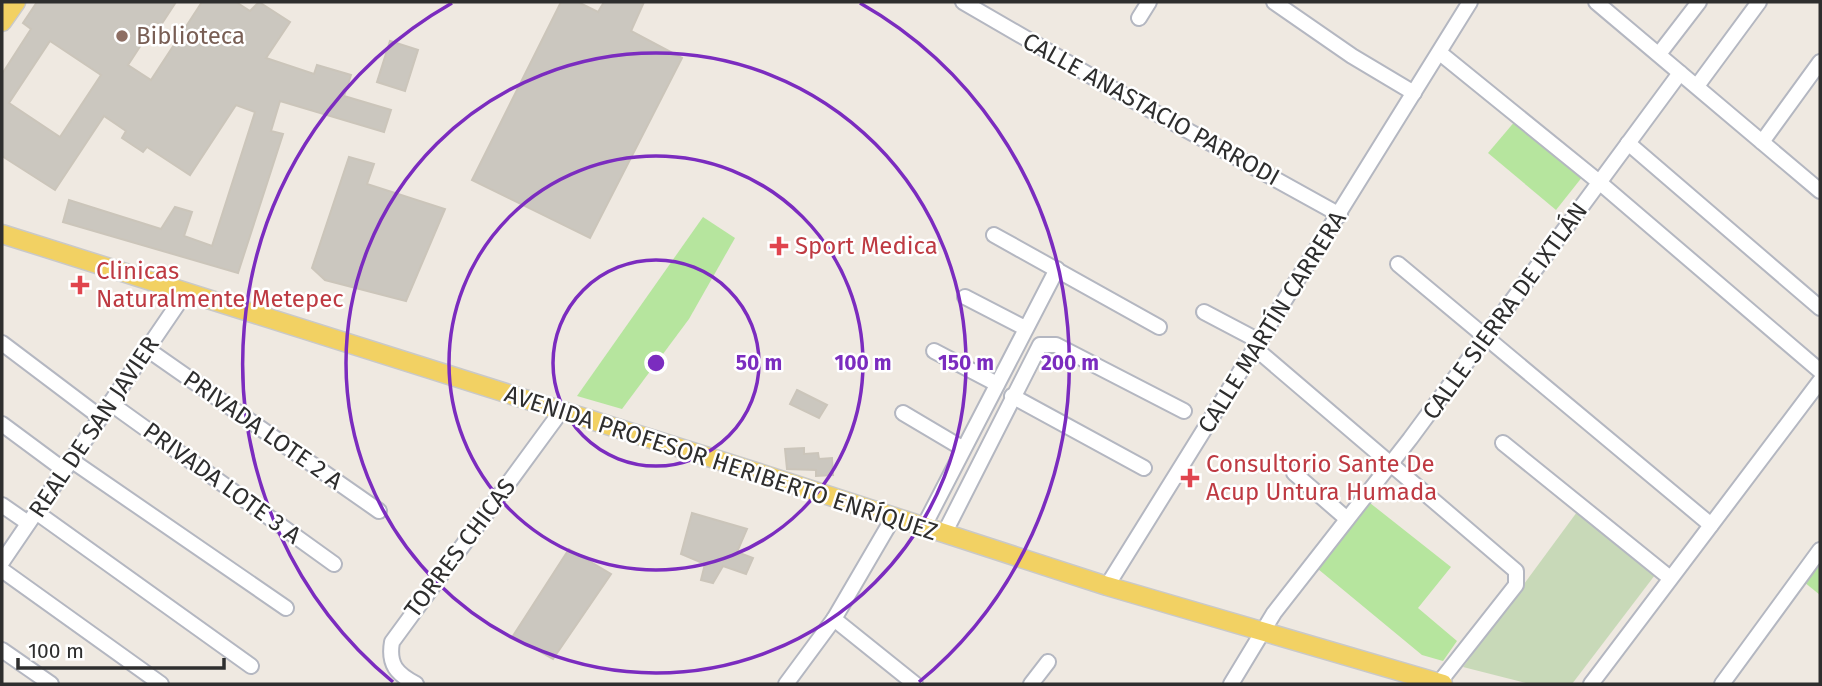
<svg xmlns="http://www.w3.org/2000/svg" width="1822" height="686" font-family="'Fira Sans',sans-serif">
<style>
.green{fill:#b6e59e}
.cemetery{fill:#c8d9b8}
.building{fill:#cbc7bf;stroke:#cbc5ba;stroke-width:2;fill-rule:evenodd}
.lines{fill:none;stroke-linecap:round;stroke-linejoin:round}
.minor-casing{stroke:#b4b7c1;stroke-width:18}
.major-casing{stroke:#c9c9c9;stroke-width:21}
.minor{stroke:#fff;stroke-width:14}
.major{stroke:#f2d163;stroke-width:18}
.ring{fill:none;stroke:#7b2cbf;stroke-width:3.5}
.education-dot{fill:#8d6e63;stroke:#fff;stroke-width:2.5}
.health-dot{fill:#e0444e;stroke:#fff;stroke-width:2.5}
.labels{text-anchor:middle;stroke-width:5;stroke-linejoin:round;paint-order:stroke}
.education-label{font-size:24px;fill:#785e54;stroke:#fff;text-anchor:start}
.street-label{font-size:24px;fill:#2e2e2e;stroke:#fff}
.health-label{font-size:24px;fill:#be3a42;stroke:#fff;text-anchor:start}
.centre{fill:#7b2cbf;stroke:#fff;stroke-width:3.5}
.ring-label{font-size:21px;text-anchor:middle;font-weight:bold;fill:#7b2cbf;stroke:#fff;stroke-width:5;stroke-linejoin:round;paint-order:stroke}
</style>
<rect width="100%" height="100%" fill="#efe9e1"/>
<g class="green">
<polygon points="1516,120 1583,176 1556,210 1488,153"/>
<polygon points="703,217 735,238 689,319 622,409 577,396"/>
<polygon points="1370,503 1451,567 1418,608 1457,641 1443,661 1422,655 1318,569"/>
<polygon points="1820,560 1820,595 1804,582"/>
</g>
<polygon class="cemetery" points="1577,512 1655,575 1572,684 1530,684 1463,667"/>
<g class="building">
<path d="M37,2h139l-15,23 -5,-3 -28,43 23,15 51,-78h34l14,9 9,-9 31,20 -24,36 48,16 3,-9 34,10 -7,21 47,14 -7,22 -104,-31 -9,30 12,3 -45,139 -175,-51 6,-22 92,29 14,-22 17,5 -8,24 28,10 43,-134 -19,-7 -46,70 -43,-28 -4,5 -21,-14 4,-7 -22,-15 -49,74 -53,-34v-82l29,-45 -8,-6zM50,41l51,34 -41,62 -51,-34z"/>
<polygon points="561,2 578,2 598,12 604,2 644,2 631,31 682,58 590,238 472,180"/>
<polygon points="390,41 418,50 405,91 377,82"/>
<polygon points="349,157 374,164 367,184 445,209 406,301 325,280 312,268"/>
<polygon points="797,390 827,405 819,418 790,404"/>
<polygon points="804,448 804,454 818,453 819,459 832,458 833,475 816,476 816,470 787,469 785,449"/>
<polygon points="692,513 747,529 737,552 753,558 746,574 723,566 713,583 701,580 705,564 681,554"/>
<polygon points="569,549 611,574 553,659 513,636"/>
</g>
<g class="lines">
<g class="minor-casing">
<g id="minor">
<polyline points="963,2 1127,97 1340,215"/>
<polyline points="1274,2 1352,56 1414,93"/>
<polyline points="1596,2 1820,191"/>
<polyline points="1139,18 1149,2"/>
<polyline points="1440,53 1599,182 1820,371"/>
<polyline points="1659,54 1699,2"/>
<polyline points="1697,86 1759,2"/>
<polyline points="1762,142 1820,62"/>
<polyline points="1628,143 1820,308"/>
<polyline points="994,235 1159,327"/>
<polyline points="1398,264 1711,525"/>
<polyline points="965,297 1025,328"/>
<polyline points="1204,312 1261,342"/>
<polyline points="2,343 100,417"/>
<polyline points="147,349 379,511"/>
<polyline points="1256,349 1516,571 1516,585 1438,684"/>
<polyline points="934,351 997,384"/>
<polyline points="1012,396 1144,468"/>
<polyline points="110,403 334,564"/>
<polyline points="903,413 962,448"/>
<polyline points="2,424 64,470"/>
<polyline points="1503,443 1670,578"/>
<polyline points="71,460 286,608"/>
<polyline points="1294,473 1347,519"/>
<polyline points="2,505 28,523"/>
<polyline points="36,512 251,666"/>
<polyline points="923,528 1057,269"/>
<polyline points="944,534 1040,345 1056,345 1184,411"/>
<polyline points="2,562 186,292"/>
<polyline points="2,570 161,684"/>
<polyline points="1107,586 1470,2"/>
<polyline points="834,619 915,684"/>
<polyline points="2,650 51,684"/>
<path d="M416,684c-19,-10 -28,-19 -24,-42l170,-232"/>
<polyline points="786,684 834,619 893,518"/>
<polyline points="1031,684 1048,662"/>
<polyline points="1231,684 1274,613 1410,439 1680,73"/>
<polyline points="1591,684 1820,381"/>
<polyline points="1722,684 1820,550"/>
</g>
</g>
<g class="major-casing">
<g id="major">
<polyline points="2,22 16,2"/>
<polyline points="2,234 756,472 1107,586 1443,684"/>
</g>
</g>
<use href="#minor" class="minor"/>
<use href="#major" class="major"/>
</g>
<g class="ring">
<circle cx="656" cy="363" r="103"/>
<circle cx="656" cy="363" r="207"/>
<circle cx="656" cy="363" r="310"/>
<path d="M393 682A414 414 0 0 1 452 3M860 3A414 414 0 0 1 919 682"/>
</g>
<circle class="education-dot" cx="122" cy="36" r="7"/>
<g class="health-dot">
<path d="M775.5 235.5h7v7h7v7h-7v7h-7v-7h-7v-7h7z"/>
<path d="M76.5 274.5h7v7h7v7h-7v7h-7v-7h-7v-7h7z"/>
<path d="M1186.5 467.5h7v7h7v7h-7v7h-7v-7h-7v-7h7z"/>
</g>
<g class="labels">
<g class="education-label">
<text x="136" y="44">Biblioteca</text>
</g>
<g class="street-label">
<text transform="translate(1151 109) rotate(29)" y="8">CALLE ANASTACIO PARRODI</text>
<text transform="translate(1505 311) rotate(-54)" y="8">CALLE SIERRA DE IXTLÁN</text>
<text transform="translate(1272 322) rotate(-58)" y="8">CALLE MARTÍN CARRERA</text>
<text transform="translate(94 427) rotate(-56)" y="8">REAL DE SAN JAVIER</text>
<text transform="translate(263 430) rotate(35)" y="8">PRIVADA LOTE 2 A</text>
<text transform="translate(721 463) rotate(18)" y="8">AVENIDA PROFESOR HERIBERTO ENRÍQUEZ</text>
<text transform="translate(222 483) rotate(36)" y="8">PRIVADA LOTE 3 A</text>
<text transform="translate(460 548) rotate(-53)" y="8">TORRES CHICAS</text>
</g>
<g class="health-label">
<text x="795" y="254">Sport Medica</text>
<text x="96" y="279">Clinicas<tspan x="96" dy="28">Naturalmente Metepec</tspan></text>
<text x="1206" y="472">Consultorio Sante De<tspan x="1206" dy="28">Acup Untura Humada</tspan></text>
</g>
</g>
<circle cx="656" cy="363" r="10" class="centre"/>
<g class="ring-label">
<text x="759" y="370">50 m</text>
<text x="863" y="370">100 m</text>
<text x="966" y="370">150 m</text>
<text x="1070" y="370">200 m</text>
</g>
<rect width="1822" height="686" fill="none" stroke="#2e2e2e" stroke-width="7"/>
<path d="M18 658v10h206v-10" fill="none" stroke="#2e2e2e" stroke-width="3.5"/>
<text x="28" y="658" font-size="21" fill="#2e2e2e" stroke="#ffffff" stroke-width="5" paint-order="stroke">100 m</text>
</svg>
